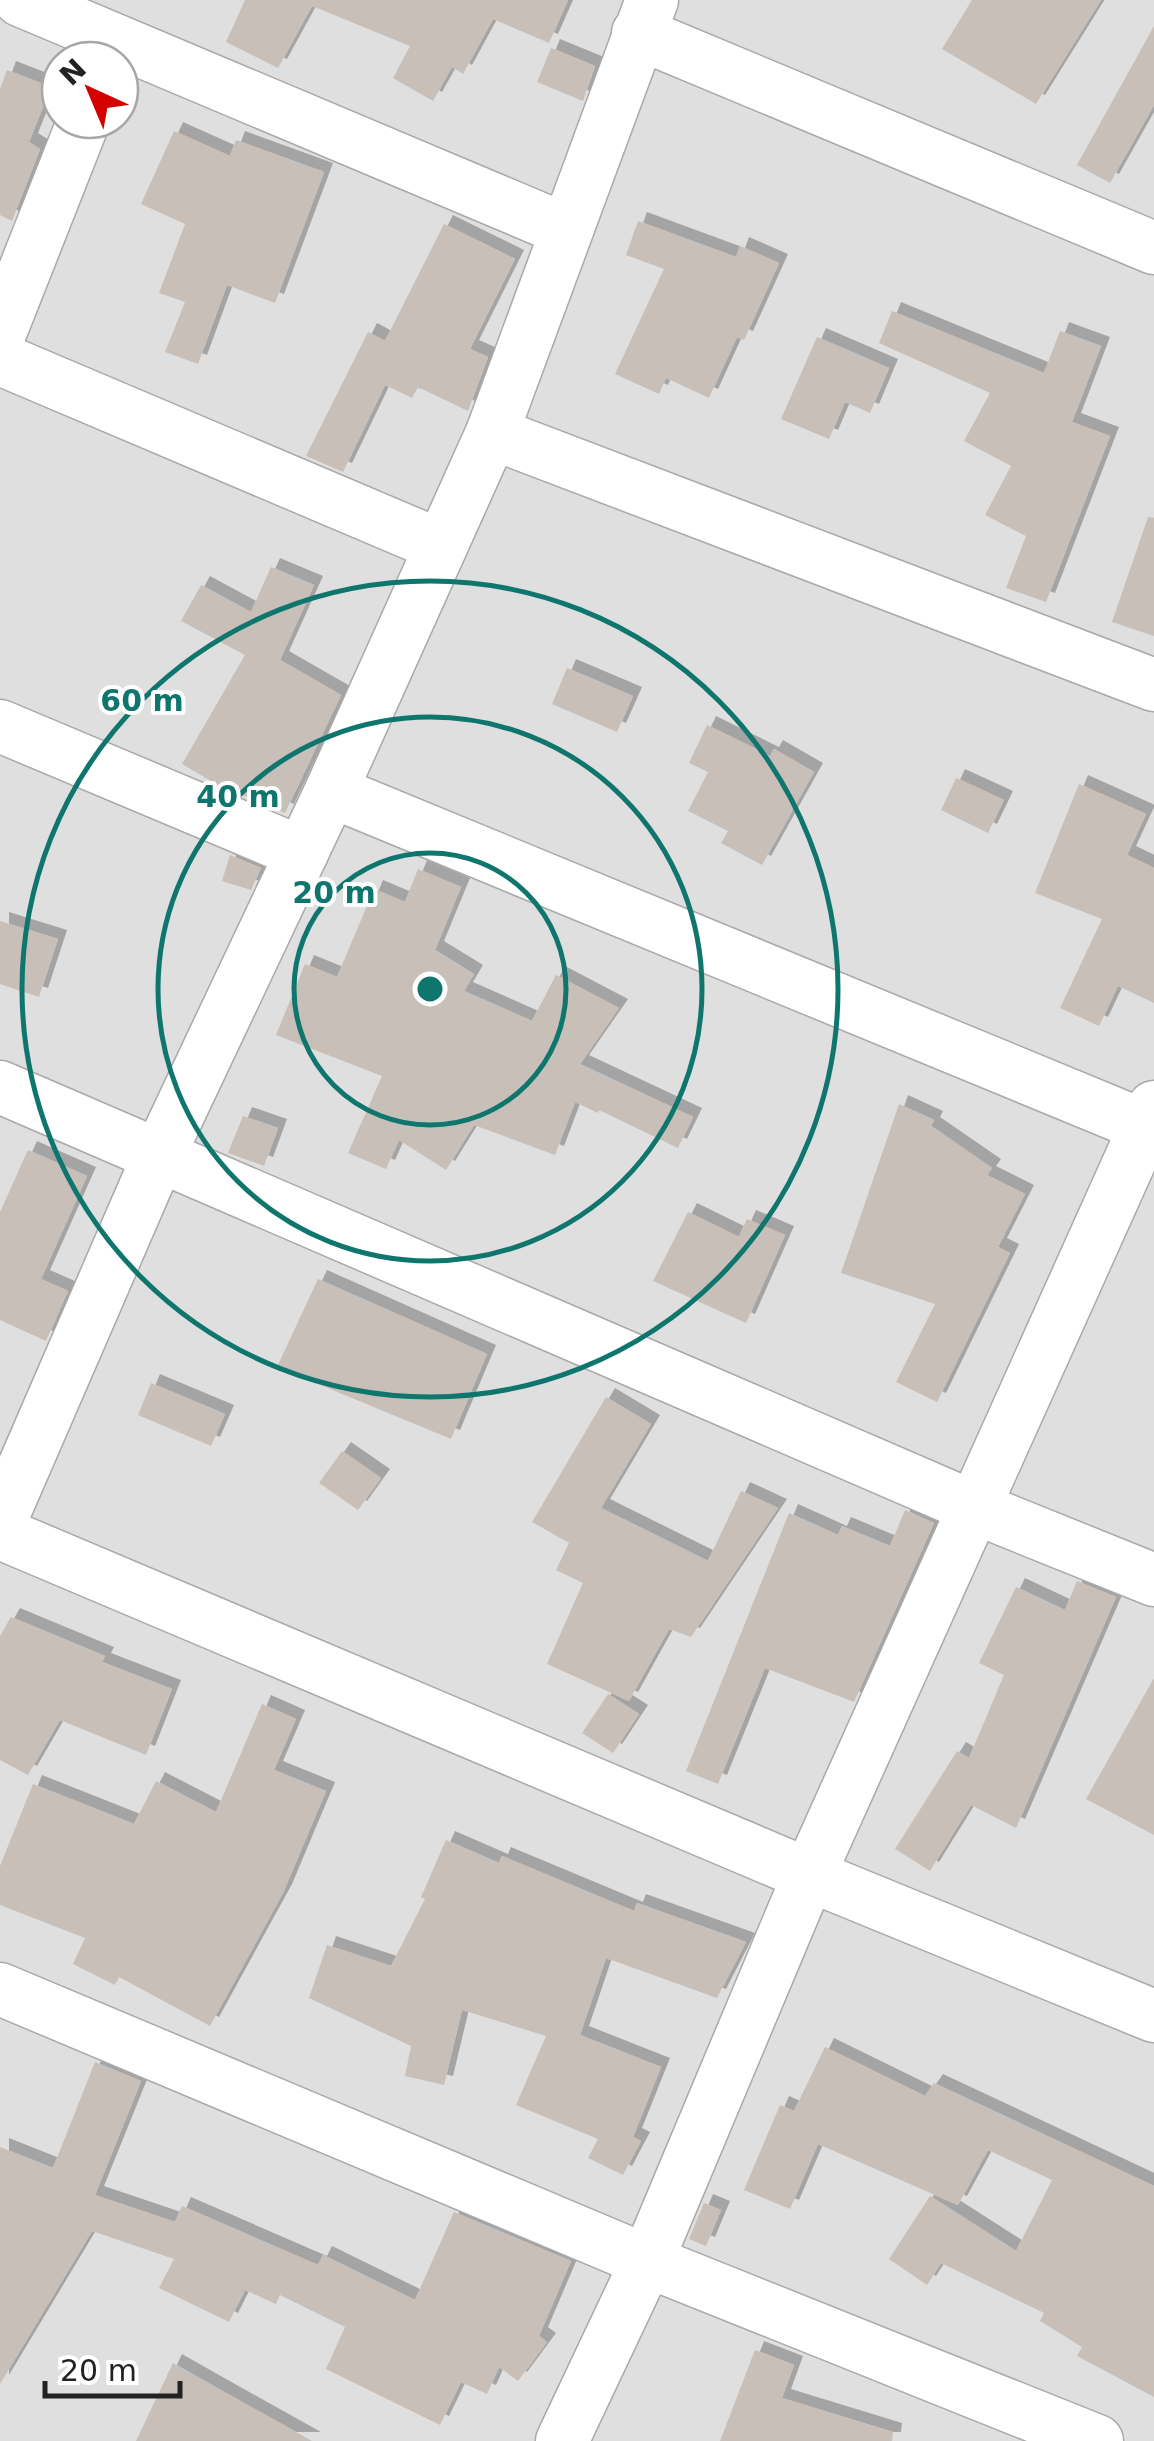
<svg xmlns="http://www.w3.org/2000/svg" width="1154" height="2441" font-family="'DejaVu Sans',sans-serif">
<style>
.residential{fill:#e0dfdf;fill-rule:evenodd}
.building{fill:#c7bfb8;filter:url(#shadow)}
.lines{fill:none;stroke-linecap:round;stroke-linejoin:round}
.minor-casing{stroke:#a9a9a9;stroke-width:55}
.minor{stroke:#fff;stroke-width:52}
.ring{fill:none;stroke:#0f766e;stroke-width:5}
.centre{fill:#0f766e;stroke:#fff;stroke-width:5}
.ring-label{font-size:30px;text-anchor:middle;font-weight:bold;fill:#0f766e;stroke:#fff;stroke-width:8;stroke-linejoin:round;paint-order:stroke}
</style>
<defs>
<filter id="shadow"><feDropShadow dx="9" dy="-9" stdDeviation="0" flood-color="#0004"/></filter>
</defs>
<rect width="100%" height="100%" fill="#f2efe9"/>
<path class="residential" d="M0,0h1154v2441h-1154zM60,60h60v60h-60z"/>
<g class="building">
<polygon points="245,0 568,0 549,43 493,19 463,74 452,67 433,101 393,78 410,46 312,6 278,68 226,42"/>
<polygon points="972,0 1101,0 1036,104 942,49"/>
<polygon points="1154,26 1154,105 1110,183 1077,165"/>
<polygon points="551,48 595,66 583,101 537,82"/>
<polygon points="7,70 51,87 29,142 40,149 12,221 0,215 0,89"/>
<polygon points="174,131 230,156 236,140 324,172 275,303 227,285 198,364 165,352 185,302 159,293 185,224 141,204"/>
<polygon points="638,221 736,257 740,246 779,263 744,340 737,337 709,398 666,378 659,394 615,374 664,269 626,255"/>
<polygon points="444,224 515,259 470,349 488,357 468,411 418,387 412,398 385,385 343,472 306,456 368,332 385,341"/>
<polygon points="892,311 1044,373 1060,331 1101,346 1072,422 1110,436 1046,602 1006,588 1026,536 985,515 1011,466 964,441 990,393 879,343"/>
<polygon points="817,337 889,368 870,413 845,402 829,439 781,419"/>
<polygon points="1148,517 1154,518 1154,636 1112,622"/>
<polygon points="271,567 314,585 280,660 341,695 285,813 216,784 182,764 245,655 181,621 201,585 251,612"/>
<polygon points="567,668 633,696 617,732 552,704"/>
<polygon points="707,725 770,756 774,749 814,772 762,865 721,843 728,831 688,811 708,772 689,763"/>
<polygon points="956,778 1004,800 988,833 941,810"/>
<polygon points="1079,784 1146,814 1127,855 1154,868 1154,1003 1118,986 1099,1026 1060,1008 1102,919 1035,893"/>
<polygon points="230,855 261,868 251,890 222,881"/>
<polygon points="418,869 461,887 435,950 474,974 464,991 532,1021 556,975 619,1008 580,1064 693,1117 678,1148 599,1110 598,1113 575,1102 555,1155 474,1125 446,1170 399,1140 386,1169 348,1153 382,1076 276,1035 305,964 337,977 374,889 405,902"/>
<polygon points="0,921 58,939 39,997 0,984"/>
<polygon points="899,1104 934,1120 931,1126 992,1168 987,1175 1025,1194 998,1247 1010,1253 937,1402 896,1382 935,1304 841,1273"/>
<polygon points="243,1116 278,1128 264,1166 228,1153"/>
<polygon points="28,1150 87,1176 41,1279 68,1291 46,1341 0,1320 0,1212"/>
<polygon points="688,1212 739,1237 747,1219 785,1235 746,1323 653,1281"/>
<polygon points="318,1279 487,1354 451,1439 277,1367"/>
<polygon points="151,1383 225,1414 211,1446 138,1415"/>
<polygon points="606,1397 651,1424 601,1508 708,1561 741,1491 778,1508 691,1637 669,1629 629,1701 547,1664 583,1583 556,1570 569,1543 532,1522"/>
<polygon points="342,1451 381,1478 358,1510 319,1483"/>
<polygon points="905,1510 934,1523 854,1702 765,1668 718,1784 686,1771 789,1513 838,1535 842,1526 890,1546"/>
<polygon points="1077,1581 1116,1597 1016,1828 971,1805 930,1871 895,1849 957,1751 969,1758 1004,1675 979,1663 1016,1587 1065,1610"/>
<polygon points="11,1617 105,1656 102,1662 172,1689 146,1755 60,1720 28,1775 0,1760 0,1636"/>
<polygon points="1154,1678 1154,1835 1086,1799"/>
<polygon points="608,1694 639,1714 613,1753 582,1733"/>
<polygon points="262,1704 296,1719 274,1770 326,1791 283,1893 210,2026 119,1977 115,1985 73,1964 85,1938 0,1905 0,1866 33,1784 134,1824 156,1781 216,1812"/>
<polygon points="446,1840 499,1863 502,1856 634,1911 637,1903 746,1942 717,1998 606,1958 580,2035 661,2067 633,2137 641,2141 623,2175 588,2158 598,2139 516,2105 546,2036 462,2010 444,2085 405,2076 411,2046 309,1998 327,1945 391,1966 425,1899 421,1897"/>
<polygon points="825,2047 925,2096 934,2083 1154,2186 1154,2397 1077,2356 1082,2347 1040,2321 1044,2313 941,2263 927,2285 889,2259 930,2196 1016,2251 1052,2180 988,2150 958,2205 818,2144 790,2209 744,2190 780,2105 794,2111"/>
<polygon points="95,2062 141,2081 95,2195 175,2222 182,2206 318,2265 323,2255 415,2300 454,2212 571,2261 539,2336 547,2342 518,2381 499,2367 487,2394 461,2382 440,2425 326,2369 345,2327 280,2295 276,2304 245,2290 229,2322 159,2288 174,2259 92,2231 0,2384 0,2147 53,2168"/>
<polygon points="704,2203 721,2210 706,2246 689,2239"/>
<polygon points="755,2350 794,2365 782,2398 893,2432 892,2441 720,2441"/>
<polygon points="173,2363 217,2388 312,2441 136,2441"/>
</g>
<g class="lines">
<g class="minor-casing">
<g id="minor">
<polyline points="20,0 566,230"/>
<polyline points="638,33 1154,248"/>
<polyline points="0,333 84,120"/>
<polyline points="0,359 441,546"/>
<polyline points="492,433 1154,685"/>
<polyline points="0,726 302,853"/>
<polyline points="331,791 1154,1130"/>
<polyline points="0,1087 973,1507 1154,1580"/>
<polyline points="0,1522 160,1153 331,791 492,433 652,0"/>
<polyline points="0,1533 809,1875 1154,2016"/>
<polyline points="0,1989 647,2261 1097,2441"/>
<polyline points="562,2441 647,2261 809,1875 1154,1107"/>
</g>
</g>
<use href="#minor" class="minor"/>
</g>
<g class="ring">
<circle cx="430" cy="989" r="136"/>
<circle cx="430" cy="989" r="272"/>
<circle cx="430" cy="989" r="408"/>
</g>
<circle cx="430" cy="989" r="15" class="centre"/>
<g class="ring-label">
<text x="142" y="711">60 m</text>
<text x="238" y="807">40 m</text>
<text x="334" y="903">20 m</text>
</g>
<g transform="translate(90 90) rotate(316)"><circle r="48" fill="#ffffff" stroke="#a7a7a7" stroke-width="2.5"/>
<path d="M0-8L18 38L0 25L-18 38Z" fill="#d40000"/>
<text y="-15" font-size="28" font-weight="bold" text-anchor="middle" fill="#222222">N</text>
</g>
<path d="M45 2381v15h135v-15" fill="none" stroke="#222222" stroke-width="5"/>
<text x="60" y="2381" font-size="30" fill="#222222" stroke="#ffffff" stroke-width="8" paint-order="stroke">20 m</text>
</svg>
